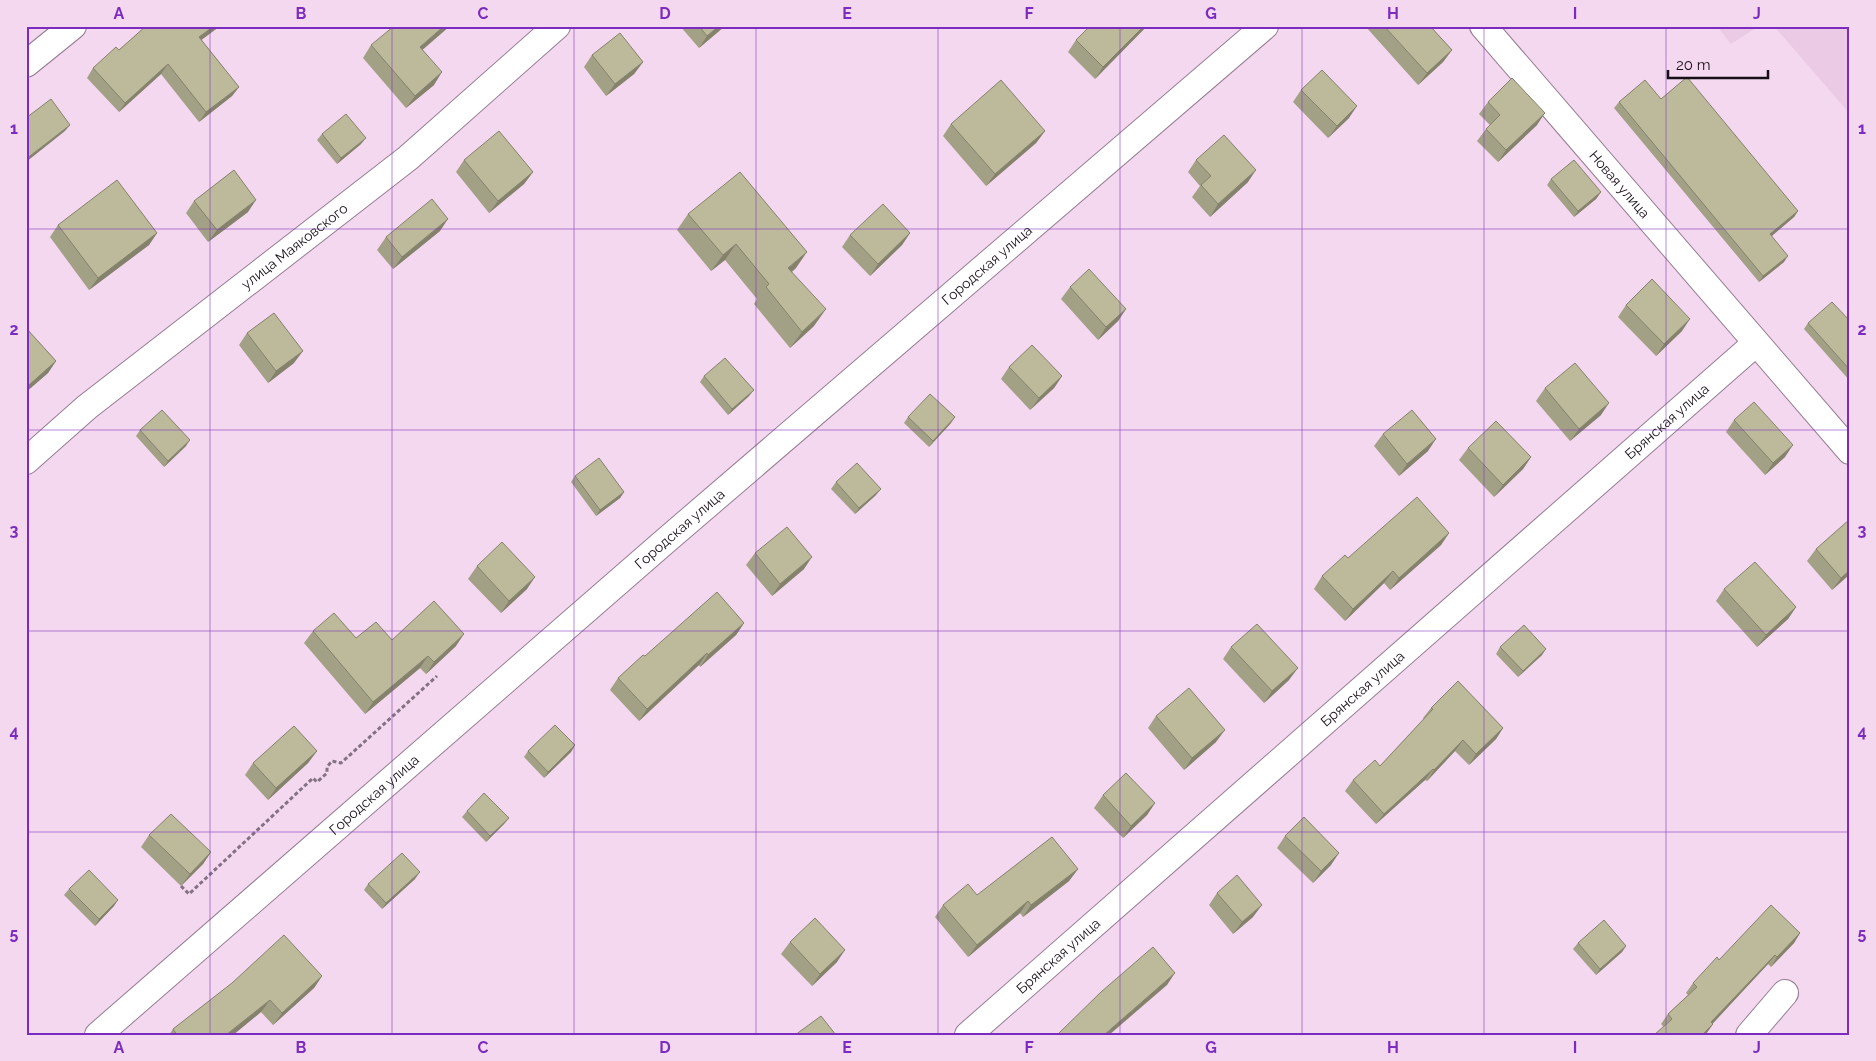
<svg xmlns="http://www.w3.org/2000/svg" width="1876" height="1061" font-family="Raleway,sans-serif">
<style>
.built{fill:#ebcae6}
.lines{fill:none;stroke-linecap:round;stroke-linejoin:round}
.minor-casing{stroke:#967e92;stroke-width:28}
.path{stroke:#847282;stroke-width:3;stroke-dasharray:4 2.5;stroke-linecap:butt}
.minor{stroke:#fff;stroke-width:26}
.wall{fill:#a2a085}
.shaded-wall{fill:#84826c}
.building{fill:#bcba9b;stroke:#84826c}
.grid{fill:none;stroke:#7b2cbf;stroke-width:1;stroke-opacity:0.55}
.labels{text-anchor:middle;stroke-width:4;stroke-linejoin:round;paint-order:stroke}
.street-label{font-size:14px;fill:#170e16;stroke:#f3d8ef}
.neatline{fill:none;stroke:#7b2cbf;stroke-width:2}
.grid-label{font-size:16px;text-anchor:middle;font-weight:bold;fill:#7b2cbf}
</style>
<rect width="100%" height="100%" fill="#f3d8ef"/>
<g class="built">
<polygon points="1717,26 1759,26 1731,44"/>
<polygon points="1774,26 1850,26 1850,114"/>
</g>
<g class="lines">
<g class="minor-casing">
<g id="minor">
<path id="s1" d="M1483,26l367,425"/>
<polyline points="26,64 73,26"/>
<path id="s2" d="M26,461l61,-54 321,-249 149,-132"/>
<path id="s3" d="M98,1035l565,-492 602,-517"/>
<path id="s4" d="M968,1035l788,-692"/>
<polyline points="1749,1035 1785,993"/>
</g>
</g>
<polyline class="path" points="181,886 189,894 313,778 317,782 327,773 327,767 332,761 341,763 437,676"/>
<use href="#minor" class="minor"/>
</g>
<g class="wall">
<polygon points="146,26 220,26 201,40 239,87 232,96 199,122 161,74 119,112 87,78 93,68 119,50"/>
<polygon points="680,26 725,26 699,48"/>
<polygon points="1147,26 1095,79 1068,52 1076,40"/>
<polygon points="1366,26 1430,26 1452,50 1443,62 1418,85 1366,27"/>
<polygon points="371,45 423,50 434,85 406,108 363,58"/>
<polygon points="592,55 643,62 634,74 606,96 584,67"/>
<polygon points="1301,90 1349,118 1328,138 1293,102"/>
<polygon points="1661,99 1798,211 1794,217 1771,236 1784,262 1759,282 1614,108 1619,102"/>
<polygon points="1488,102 1537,125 1498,162 1477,141 1486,129 1490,125 1479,114"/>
<polygon points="951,124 1045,131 1036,143 986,186 943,136"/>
<polygon points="322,134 361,144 337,164 317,140"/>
<polygon points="464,160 533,172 524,184 489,213 456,172"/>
<polygon points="1196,160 1248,182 1210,217 1192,197 1200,186 1188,172"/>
<polygon points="1551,179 1601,192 1596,199 1574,217 1547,185"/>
<polygon points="194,201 248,212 208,242 186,213"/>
<polygon points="688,214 796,268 792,272 814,326 790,348 754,304 757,299 725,260 711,271 677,230"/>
<polygon points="58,225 157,233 149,245 89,290 50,237"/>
<polygon points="440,231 393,269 377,250 386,237"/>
<polygon points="910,233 902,245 870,276 842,247 850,235"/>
<polygon points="1070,287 1126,309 1118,321 1098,340 1061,299"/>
<polygon points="1626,305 1682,331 1656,356 1618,317"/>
<polygon points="1850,321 1850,381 1804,329 1808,323"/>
<polygon points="26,328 56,361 48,373 26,392"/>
<polygon points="247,333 294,363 268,383 239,345"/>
<polygon points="1009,367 1062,376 1054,388 1030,410 1001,379"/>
<polygon points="704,376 749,396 728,415 700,382"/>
<polygon points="1545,388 1601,415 1570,441 1536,401"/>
<polygon points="908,417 951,423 929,447 904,423"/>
<polygon points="1734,420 1785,457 1765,475 1726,432"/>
<polygon points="140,430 186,446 164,467 136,436"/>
<polygon points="1383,434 1428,451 1399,476 1374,446"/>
<polygon points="1468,448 1531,457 1523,469 1494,497 1459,460"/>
<polygon points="575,476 624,492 620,498 596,516 571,482"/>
<polygon points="836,482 876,495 855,514 831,489"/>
<polygon points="1449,533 1441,545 1390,590 1384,583 1345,621 1314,589 1322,576 1348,558"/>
<polygon points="1816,549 1850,574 1832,590 1807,561"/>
<polygon points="755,553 804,569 772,596 746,565"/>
<polygon points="477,566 527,589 501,613 468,579"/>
<polygon points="1724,589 1796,607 1788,619 1757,647 1716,601"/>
<polygon points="744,623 736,635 700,667 699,665 639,721 610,690 618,678 645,656"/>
<polygon points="313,631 356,638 456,646 426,674 420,668 365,714 304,643"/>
<polygon points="1231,647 1289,680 1264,703 1223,659"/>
<polygon points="1500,647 1542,655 1518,677 1496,654"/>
<polygon points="1431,708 1503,728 1496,739 1469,765 1455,751 1427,781 1425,780 1376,824 1345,791 1353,780 1380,766 1424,719 1423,718"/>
<polygon points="1156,716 1216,742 1184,770 1148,728"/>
<polygon points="575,745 571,752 544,778 524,757 528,751"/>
<polygon points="317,751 308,763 268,800 245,775 253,763"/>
<polygon points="1103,795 1155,803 1147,815 1123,838 1094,808"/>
<polygon points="467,811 509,818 504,824 486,842 462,817"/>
<polygon points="149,835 211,852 203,864 181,886 141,847"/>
<polygon points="1285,836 1331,865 1313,883 1277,848"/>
<polygon points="1078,869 1069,881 1023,917 1020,913 968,957 935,917 943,905 977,895"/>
<polygon points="415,879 382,909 364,890 368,884"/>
<polygon points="69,889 114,906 95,926 64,895"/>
<polygon points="1217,893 1253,917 1233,934 1209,905"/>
<polygon points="1800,933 1794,943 1771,967 1768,964 1712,1023 1713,1024 1706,1034 1663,1026 1661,1024 1668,1014 1688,995 1686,993 1693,983 1719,960"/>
<polygon points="790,942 837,962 812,986 781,954"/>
<polygon points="1578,943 1626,946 1622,952 1596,975 1573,949"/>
<polygon points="322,976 314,988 273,1025 261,1012 233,1035 169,1035 173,1029"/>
</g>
<g class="shaded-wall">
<polygon points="214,26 220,26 192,47 199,37"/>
<polygon points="444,26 450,26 412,59 420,47"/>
<polygon points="719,26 725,26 699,48 707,36"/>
<polygon points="1144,26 1147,26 1095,79 1103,67"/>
<polygon points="1452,50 1443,62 1418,85 1427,73"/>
<polygon points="643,62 634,74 606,96 615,84"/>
<polygon points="168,64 161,74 119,112 125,103"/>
<polygon points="442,72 434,85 406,108 415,96"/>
<polygon points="239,87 232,96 199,122 206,112"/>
<polygon points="1357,106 1349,118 1328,138 1337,126"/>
<polygon points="1545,113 1537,125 1498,162 1506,150"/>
<polygon points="70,125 65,131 26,162 26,159"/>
<polygon points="1045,131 1036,143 986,186 995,174"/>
<polygon points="366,138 361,144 337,164 341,158"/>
<polygon points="1256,170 1248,182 1210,217 1218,204"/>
<polygon points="533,172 524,184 489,213 498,201"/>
<polygon points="1601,192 1596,199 1574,217 1578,211"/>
<polygon points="256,200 248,212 208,242 217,230"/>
<polygon points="1798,211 1794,217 1766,241 1770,234"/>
<polygon points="448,219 440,231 393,269 402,257"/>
<polygon points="157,233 149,245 89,290 98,278"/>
<polygon points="910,233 902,245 870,276 878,264"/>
<polygon points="736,244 725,260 711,271 723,255"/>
<polygon points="807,252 796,268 777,284 788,268"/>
<polygon points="1788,256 1784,262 1759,282 1763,276"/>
<polygon points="826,309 814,326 790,348 802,332"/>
<polygon points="1126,309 1118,321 1098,340 1106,327"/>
<polygon points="1690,319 1682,331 1656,356 1664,344"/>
<polygon points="303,351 294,363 268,383 276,371"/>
<polygon points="56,361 48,373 26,392 26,389 29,385"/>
<polygon points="1062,376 1054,388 1030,410 1039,398"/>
<polygon points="754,390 749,396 728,415 732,409"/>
<polygon points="1609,403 1601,415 1570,441 1579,429"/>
<polygon points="955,417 951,423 929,447 933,441"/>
<polygon points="1436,439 1428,451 1399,476 1407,464"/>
<polygon points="190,440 186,446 164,467 168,461"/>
<polygon points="1793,445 1785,457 1765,475 1773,463"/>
<polygon points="1531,457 1523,469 1494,497 1503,485"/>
<polygon points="881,489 876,495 855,514 859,508"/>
<polygon points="624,492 620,498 596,516 600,510"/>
<polygon points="1449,533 1441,545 1390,590 1399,578"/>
<polygon points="812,557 804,569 772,596 780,584"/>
<polygon points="1850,570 1850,574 1832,590 1841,578"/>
<polygon points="1393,571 1384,583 1345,621 1353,609"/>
<polygon points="535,577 527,589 501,613 509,601"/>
<polygon points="1796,607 1788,619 1757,647 1766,635"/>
<polygon points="744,623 736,635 700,667 708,655"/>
<polygon points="464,634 456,646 426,674 434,662"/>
<polygon points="1546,649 1542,655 1518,677 1523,671"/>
<polygon points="707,653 699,665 639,721 647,709"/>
<polygon points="428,656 420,668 365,714 373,702"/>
<polygon points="1298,668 1289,680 1264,703 1272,691"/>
<polygon points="1503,728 1496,739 1469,765 1476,754"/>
<polygon points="1225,730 1216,742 1184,770 1192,758"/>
<polygon points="1463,740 1455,751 1427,781 1434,770"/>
<polygon points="575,745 571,752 544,778 548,772"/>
<polygon points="317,751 308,763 268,800 276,788"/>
<polygon points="1433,769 1425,780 1376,824 1384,814"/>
<polygon points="1155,803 1147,815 1123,838 1131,826"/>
<polygon points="509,818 504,824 486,842 490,836"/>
<polygon points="211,852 203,864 181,886 190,874"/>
<polygon points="1339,853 1331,865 1313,883 1321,871"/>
<polygon points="1078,869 1069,881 1023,917 1031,905"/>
<polygon points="420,872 415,879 382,909 386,903"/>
<polygon points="118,900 114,906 95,926 99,919"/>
<polygon points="1028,901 1020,913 968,957 977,945"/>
<polygon points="1262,905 1253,917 1233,934 1242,922"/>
<polygon points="1800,933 1794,943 1771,967 1777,957"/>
<polygon points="1626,946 1622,952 1596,975 1600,969"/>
<polygon points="845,950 837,962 812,986 820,974"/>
<polygon points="1775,955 1768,964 1705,1032 1711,1022"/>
<polygon points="1175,973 1167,985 1109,1035 1104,1035"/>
<polygon points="322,976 314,988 273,1025 282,1013"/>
<polygon points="270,1000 261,1012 233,1035 226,1035"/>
<polygon points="1713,1024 1706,1034 1705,1035 1702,1035"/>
</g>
<g class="building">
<polygon points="146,26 214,26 199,37 239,87 206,112 168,64 125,103 93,68 116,47 119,50"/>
<polygon points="394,26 444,26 420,47 442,72 415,96 371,45"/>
<polygon points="699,26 719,26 707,36"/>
<polygon points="1090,26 1144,26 1103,67 1076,40"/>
<polygon points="1384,26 1430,26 1452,50 1427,73"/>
<polygon points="620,33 643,62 615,84 592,55"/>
<polygon points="1322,70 1357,106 1337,126 1301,90"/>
<polygon points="1687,77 1798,211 1770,234 1788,256 1763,276 1619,102 1645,80 1661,99"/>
<polygon points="1512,78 1545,113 1506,150 1486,129 1500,115 1488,102"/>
<polygon points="1001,80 1045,131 995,174 951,124"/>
<polygon points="51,99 70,125 26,159 26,118"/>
<polygon points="346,114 366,138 341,158 322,134"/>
<polygon points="499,131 533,172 498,201 464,160"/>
<polygon points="1224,135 1256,170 1218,204 1201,185 1211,176 1196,160"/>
<polygon points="1574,160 1601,192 1578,211 1551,179"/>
<polygon points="234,170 256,200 217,230 194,201"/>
<polygon points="740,172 807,252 788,268 826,309 802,332 766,287 769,284 736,244 723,255 688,214"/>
<polygon points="117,180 157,233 98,278 58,225"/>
<polygon points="432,199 448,219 402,257 386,237"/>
<polygon points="883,204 910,233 878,264 850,235"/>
<polygon points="1089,269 1126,309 1106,327 1070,287"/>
<polygon points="1652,279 1690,319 1664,344 1626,305"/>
<polygon points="1832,302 1850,321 1850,370 1808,323"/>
<polygon points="274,313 303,351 276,371 247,333"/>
<polygon points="26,328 56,361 29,385 26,382"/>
<polygon points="1032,345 1062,376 1039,398 1009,367"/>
<polygon points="725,358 754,390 732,409 704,376"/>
<polygon points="1575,363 1609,403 1579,429 1545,388"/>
<polygon points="930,394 955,417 933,441 908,417"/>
<polygon points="1754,402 1793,445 1773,463 1734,420"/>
<polygon points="162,410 190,440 168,461 140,430"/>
<polygon points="1412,410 1436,439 1407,464 1383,434"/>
<polygon points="1496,421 1531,457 1503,485 1468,448"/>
<polygon points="599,458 624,492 600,510 575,476"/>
<polygon points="857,463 881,489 859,508 836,482"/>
<polygon points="1417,497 1449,533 1399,578 1393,571 1353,609 1322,576 1345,555 1348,558"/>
<polygon points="1850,519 1850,570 1841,578 1816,549"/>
<polygon points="787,527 812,557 780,584 755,553"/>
<polygon points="502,542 535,577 509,601 477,566"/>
<polygon points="1755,562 1796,607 1766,635 1724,589"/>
<polygon points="717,592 744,623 708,655 707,653 647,709 618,678 643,655 645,656"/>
<polygon points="434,601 464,634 434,662 428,656 373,702 313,631 334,613 356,638 376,622 392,640"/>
<polygon points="1257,624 1298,668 1272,691 1231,647"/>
<polygon points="1524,625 1546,649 1523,671 1500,647"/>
<polygon points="1458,681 1503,728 1476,754 1463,740 1434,770 1433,769 1384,814 1353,780 1375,760 1380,766 1433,709 1431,708"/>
<polygon points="1189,688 1225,730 1192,758 1156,716"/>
<polygon points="555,725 575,745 548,772 528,751"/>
<polygon points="294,726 317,751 276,788 253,763"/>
<polygon points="1126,773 1155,803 1131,826 1103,795"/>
<polygon points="484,793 509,818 490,836 467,811"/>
<polygon points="171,814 211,852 190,874 149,835"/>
<polygon points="1304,817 1339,853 1321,871 1285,836"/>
<polygon points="1052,837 1078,869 1031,905 1028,901 977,945 943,905 968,884 977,895"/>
<polygon points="402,853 420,872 386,903 368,884"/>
<polygon points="89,870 118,900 99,919 69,889"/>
<polygon points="1237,875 1262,905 1242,922 1217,893"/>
<polygon points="1771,905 1800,933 1777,957 1775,955 1711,1022 1713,1024 1702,1035 1654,1035 1672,1019 1668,1014 1697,987 1693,983 1717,957 1719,960"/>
<polygon points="815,918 845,950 820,974 790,942"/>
<polygon points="1604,920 1626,946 1600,969 1578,943"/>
<polygon points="284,935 322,976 282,1013 270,1000 226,1035 177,1035 173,1029 232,983"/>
<polygon points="1153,947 1175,973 1104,1035 1057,1035 1101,992"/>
<polygon points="821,1016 836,1035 795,1035"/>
</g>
<path class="grid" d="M210,26v1009M392,26v1009M574,26v1009M756,26v1009M938,26v1009M1120,26v1009M1302,26v1009M1484,26v1009M1666,26v1009M26,229h1824M26,430h1824M26,631h1824M26,832h1824"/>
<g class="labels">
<g class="street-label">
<text dy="5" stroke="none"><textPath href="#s1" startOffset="209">Новая улица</textPath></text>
<text dy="5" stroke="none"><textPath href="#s2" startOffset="344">улица Маяковского</textPath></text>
<text dy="5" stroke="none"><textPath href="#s3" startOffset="1176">Городская улица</textPath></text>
<text dy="5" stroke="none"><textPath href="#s4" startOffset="930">Брянская улица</textPath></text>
<text dy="5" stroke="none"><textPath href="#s3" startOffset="771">Городская улица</textPath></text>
<text dy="5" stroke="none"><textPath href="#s4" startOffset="525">Брянская улица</textPath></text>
<text dy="5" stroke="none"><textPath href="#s3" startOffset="366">Городская улица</textPath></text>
<text dy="5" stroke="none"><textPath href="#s4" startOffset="120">Брянская улица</textPath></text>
</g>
</g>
<rect width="1876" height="1061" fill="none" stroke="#f3d8ef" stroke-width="55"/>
<path d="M1668 70v8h100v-8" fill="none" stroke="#170e16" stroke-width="2.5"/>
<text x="1676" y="70" font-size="15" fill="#170e16" stroke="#f3d8ef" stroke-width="4" paint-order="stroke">20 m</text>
<rect x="28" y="28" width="1820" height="1006" class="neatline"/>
<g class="grid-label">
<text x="119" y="19">A</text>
<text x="301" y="19">B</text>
<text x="483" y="19">C</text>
<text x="665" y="19">D</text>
<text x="847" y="19">E</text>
<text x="1029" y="19">F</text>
<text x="1211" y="19">G</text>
<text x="1393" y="19">H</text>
<text x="1575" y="19">I</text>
<text x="1757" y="19">J</text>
<text x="14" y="134">1</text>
<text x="1862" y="134">1</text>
<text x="14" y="335">2</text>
<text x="1862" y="335">2</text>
<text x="14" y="536">3</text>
<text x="1862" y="536">3</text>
<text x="14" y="737">4</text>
<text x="1862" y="737">4</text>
<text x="14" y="939">5</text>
<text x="1862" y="939">5</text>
<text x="119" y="1053">A</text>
<text x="301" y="1053">B</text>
<text x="483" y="1053">C</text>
<text x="665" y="1053">D</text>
<text x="847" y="1053">E</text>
<text x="1029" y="1053">F</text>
<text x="1211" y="1053">G</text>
<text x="1393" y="1053">H</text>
<text x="1575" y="1053">I</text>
<text x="1757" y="1053">J</text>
</g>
</svg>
